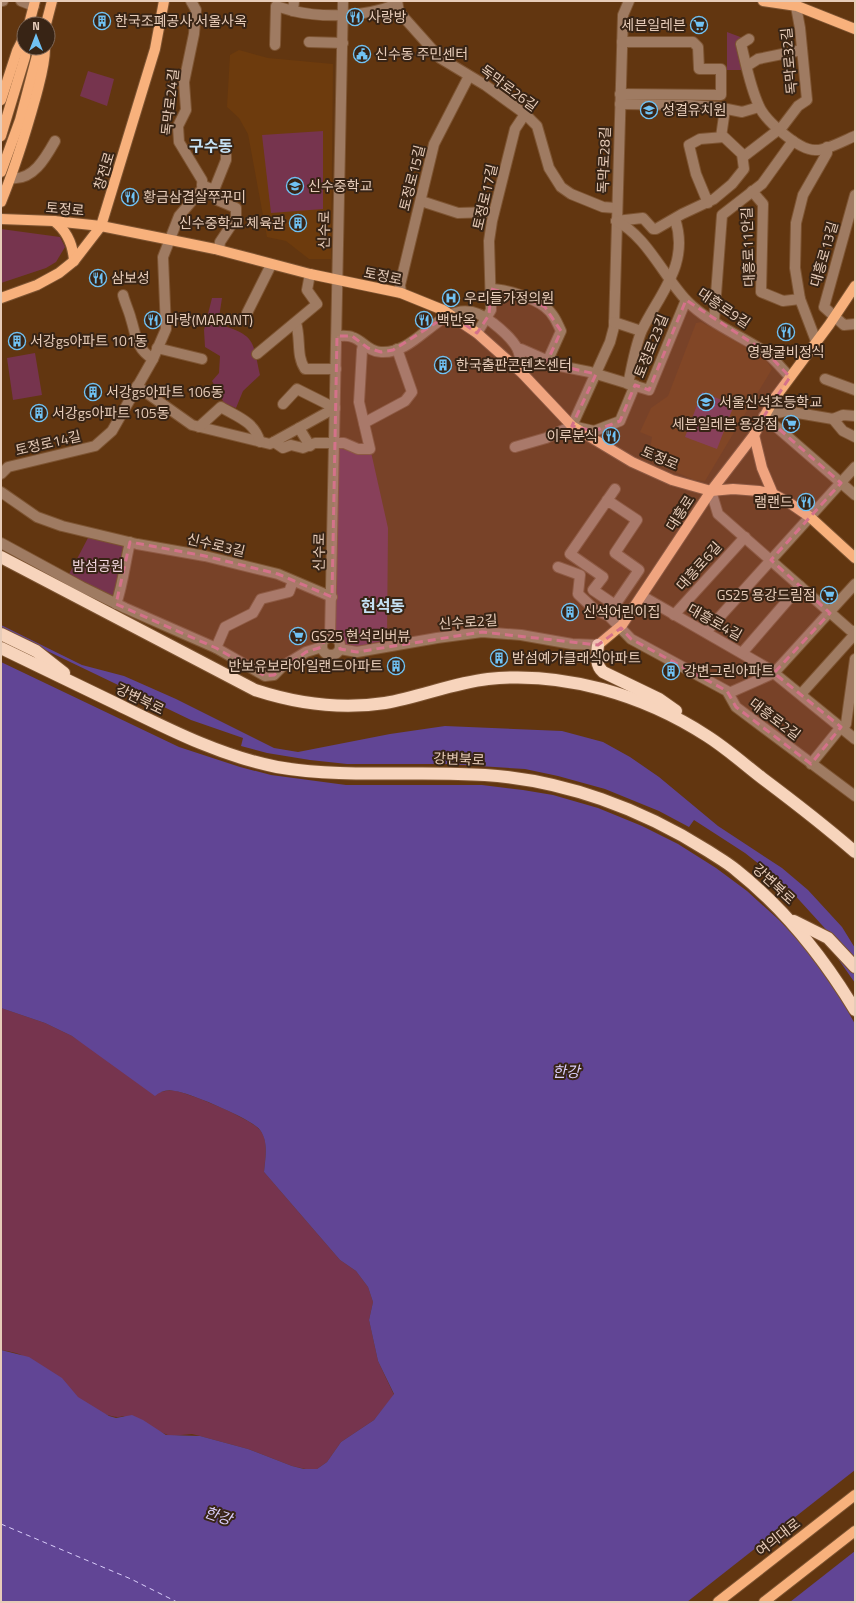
<svg xmlns="http://www.w3.org/2000/svg" width="856" height="1603" font-family="'Titillium Web','Noto Sans KR',sans-serif">
<style>
.built{fill:#6d3b0d}
.green{fill:#76344e}
.water{fill:#614595}
.pier{fill:#623610}
.lines{fill:none;stroke-linecap:round;stroke-linejoin:round}
.ferry{stroke:#dacefb;stroke-width:1;stroke-dasharray:5 4;stroke-linecap:butt}
.minor-casing{stroke:#7d5432;stroke-width:12}
.major-casing{stroke:#7d5432;stroke-width:12}
.highway-casing{stroke:#7d5432;stroke-width:14}
.minor{stroke:#9f7b62;stroke-width:10}
.major{stroke:#f8b17c;stroke-width:10}
.highway{stroke:#f7d4bc;stroke-width:12}
.marked{fill:#d4728a;fill-opacity:0.2;stroke:#d4728a;stroke-width:3;stroke-dasharray:8 5;stroke-linejoin:round}
.labels{text-anchor:middle;stroke-width:4;stroke-linejoin:round;paint-order:stroke}
.poi-label{font-size:14px;fill:#e7ccb9;stroke:#382415;text-anchor:start}
.street-label{font-size:14px;fill:#e7ccb9;stroke:#382415}
.park-label{font-size:14px;fill:#f0d5dd;stroke:#382415}
.water-label{font-size:15px;font-style:italic;fill:#dacefb;stroke:#382415}
.quarter-label{font-size:16px;font-weight:bold;fill:#c5e1f4;stroke:#382415}
</style>
<rect width="100%" height="100%" fill="#623610"/>
<g class="built">
<polygon points="239,50 268,58 333,64 331,259 309,259 286,241 267,237 248,134 239,118 227,107 230,55"/>
<polygon points="701,322 762,354 772,369 705,481 694,480 648,460 652,437 640,432 651,408 668,396 696,323"/>
</g>
<g class="green">
<polygon points="727,32 743,38 744,70 727,70"/>
<polygon points="88,71 114,79 107,106 80,96"/>
<polygon points="323,131 323,209 271,213 262,135"/>
<polygon points="1,229 60,237 65,247 56,262 46,268 1,283"/>
<path d="M212,298h10l-4,26c38,12 34,15 42,51l-17,16 -7,17 -12,-5 -12,-22 7,-8 1,-17 -15,-9 -1,-17z"/>
<polygon points="35,353 42,395 13,400 7,358"/>
<polygon points="702,392 734,405 717,449 685,437"/>
<polygon points="339,448 353,452 371,452 388,528 387,640 355,647 334,643"/>
<polygon points="89,536 126,545 114,600 68,576"/>
<path d="M1,1008l44,15 27,13 88,56c6,-1 10,-2 16,-1 15,3 74,27 84,39 9,11 5,29 4,42l76,88 16,11 12,16 5,15 -4,18 9,41 16,34 -20,25 -33,22 -14,20 -10,7 -7,1 -18,-4 -44,-17 -48,-13 -8,-2 -22,2 -47,-20c-24,9 -80,-51 -104,-62 -5,-2 -12,-3 -18,-4z"/>
</g>
<path class="water" d="M1,625l81,40 42,11 52,23 98,49 24,4 92,-18 55,-8 117,5 41,11 27,15 29,20 59,49 64,42 26,22 34,37 13,21v654h-854v-252l28,7 33,21 16,19 31,19 7,2 16,-3 11,5 23,15 34,1 48,13 44,17 12,3h13l10,-7 14,-20 33,-22 20,-26 -16,-33 -9,-41 4,-18 -5,-15 -12,-16 -16,-11 -76,-88c1,-13 5,-30 -4,-42 -8,-11 -70,-37 -85,-39 -8,-2 -14,0 -20,5l-83,-60 -27,-13 -44,-15z"/>
<g class="pier">
<polygon points="1,639 39,647 191,720 243,738 241,746 267,753 310,760 347,764 448,764 525,769 558,776 605,789 659,811 689,827 694,820 745,853 769,872 791,891 831,935 825,940 855,983 855,1024 841,999 806,949 779,920 747,891 716,868 678,844 642,826 598,808 553,795 523,790 482,785 346,785 271,775 240,767 179,747 1,662"/>
<polygon points="855,1470 855,1551 790,1602 687,1602"/>
</g>
<g class="lines">
<polyline class="ferry" points="1,1524 131,1579 177,1602"/>
<g class="minor-casing">
<g id="minor">
<polyline points="1,1 3,1"/>
<polyline points="21,1 34,6"/>
<path d="M294,1l-1,10c31,7 74,6 104,-7"/>
<polyline points="397,1 399,12 440,58 485,85 525,114 537,126 549,168 561,187 571,194 603,207 616,208"/>
<polyline points="629,1 623,15 614,327 610,342 572,426 594,431 620,421 635,385"/>
<path d="M749,39l-8,5c5,20 9,43 18,62 6,14 39,44 56,44 10,1 30,-10 40,-14"/>
<polyline points="309,42 343,43"/>
<polyline points="275,45 276,6 293,11"/>
<polyline points="747,66 758,59 802,50"/>
<polyline points="620,94 721,95 721,69 699,69 698,47 693,42 622,42"/>
<polyline points="620,104 689,105 717,107 742,112 759,107"/>
<polyline points="721,137 725,109"/>
<polyline points="743,157 782,127 798,106 807,100 800,28 795,1"/>
<path d="M11,178c22,3 35,-21 44,-37"/>
<polyline points="202,185 214,190 217,200 236,208 236,218 220,242 219,250"/>
<polyline points="214,190 226,160 226,155"/>
<polyline points="752,191 763,204 761,292 783,301 800,299"/>
<polyline points="855,195 824,307 844,325 855,324"/>
<polyline points="421,201 458,213 494,212"/>
<polyline points="616,221 643,218 653,229 656,229 682,214 714,199 732,184 744,169 742,154 724,137 700,139 689,145 696,174 708,203"/>
<path d="M616,221c30,14 48,56 71,80 21,21 52,34 77,50 10,7 18,18 26,26"/>
<path d="M491,289c14,0 43,9 54,18 8,6 12,15 16,24l-13,29"/>
<polyline points="401,293 400,285 434,144 469,76"/>
<path d="M123,295c2,8 6,16 8,24 5,16 5,30 22,40"/>
<polyline points="247,313 271,265"/>
<polyline points="714,321 722,215 762,184 793,141"/>
<polyline points="614,322 641,331"/>
<path d="M296,323c5,16 0,33 9,46h31"/>
<polyline points="477,333 491,310 489,241 492,221 515,129 525,114"/>
<path d="M337,336c4,0 11,-1 15,1 11,3 16,15 29,15 42,3 65,-68 112,-29 9,7 20,16 25,27l3,-1 39,17 30,6 59,18 37,-90"/>
<polyline points="816,341 800,299 795,268 796,223 803,195 827,153 827,147"/>
<polyline points="157,348 202,359"/>
<polyline points="518,350 523,368 522,373"/>
<polyline points="257,354 317,304 307,290 310,274"/>
<polyline points="825,379 855,390"/>
<path d="M628,384c4,-17 7,-38 14,-54 18,-37 48,-66 33,-111"/>
<polyline points="137,386 192,425 270,444 335,408"/>
<polyline points="283,404 297,389 335,408"/>
<polyline points="764,416 855,495"/>
<polyline points="764,416 786,411 833,419 843,415 855,416"/>
<polyline points="833,419 843,431 855,437"/>
<polyline points="364,423 405,401 412,392 397,349"/>
<path d="M199,427l22,-20c16,10 33,14 39,35"/>
<polyline points="299,428 310,446"/>
<polyline points="274,442 283,448 291,445 303,448 315,443 344,443 358,449 370,449 359,402 362,350 363,345"/>
<polyline points="515,447 546,438 572,426"/>
<polyline points="1,474 8,467 95,446 112,431 153,359 166,329 163,257 179,216 203,188 202,180 179,142 178,126 186,110 184,82 194,34 196,10 191,1"/>
<polyline points="711,491 718,514 850,630 855,632"/>
<polyline points="1,492 37,517 62,526 137,544 205,556 278,574 332,597"/>
<polyline points="607,500 637,520 615,553 639,570 615,605 593,590 603,577 570,554 615,489"/>
<polyline points="1,543 82,587 125,608 216,648 265,676 274,675 283,666 306,652 322,647"/>
<polyline points="558,567 580,575 578,594 594,609 609,616 631,639 727,691 736,707 855,796"/>
<polyline points="642,596 769,669 855,739"/>
<path d="M116,604c7,-20 9,-41 14,-62"/>
<polyline points="674,615 745,537"/>
<polyline points="706,632 855,467"/>
<polyline points="330,637 343,1"/>
<circle cx="331" cy="646" r="9"/>
<polyline points="216,648 225,627 253,613 261,599 289,592 293,581"/>
<polyline points="340,649 357,652 437,638 482,632 521,635 572,644 598,645"/>
<polyline points="742,653 800,586"/>
<polyline points="729,693 774,673 855,584"/>
<polyline points="801,694 855,634"/>
<polyline points="842,728 846,724 855,659"/>
<polyline points="811,764 841,727"/>
</g>
</g>
<g class="major-casing">
<g id="major">
<polyline points="763,1 797,6 855,29"/>
<polyline points="29,24 35,1"/>
<polyline points="46,24 52,1"/>
<polyline points="1,100 17,51 24,37"/>
<polyline points="1,136 25,57 26,48"/>
<polyline points="1,172 20,120 39,48"/>
<path d="M1,202c14,-34 25,-70 35,-106 4,-16 9,-31 9,-48"/>
<polyline points="1,219 54,221 101,226 171,240 215,249 310,274 401,293 443,310 477,333 522,373 572,426 632,462 672,480 711,491 733,489 759,491 773,494 788,502 810,517 855,558"/>
<path d="M54,221c13,10 19,23 20,40"/>
<polyline points="1,298 37,285 59,273 74,261 101,226 155,49 164,1"/>
<polyline points="754,435 762,468 773,494"/>
<polyline points="598,645 622,625 711,491 754,435 774,399 829,325 855,286"/>
<polyline points="718,1602 855,1495"/>
<polyline points="764,1602 855,1531"/>
</g>
</g>
<g class="highway-casing">
<g id="highway">
<path d="M1,557l254,133c43,14 85,20 130,13 35,-6 68,-20 103,-24 76,-8 156,16 219,57 19,12 37,28 55,42 32,24 63,48 93,74"/>
<polyline points="1,634 36,651 64,673"/>
<path d="M598,645c-1,10 -3,20 5,27l56,27 17,12"/>
<path d="M1,648c39,19 79,38 118,57 51,25 102,51 158,62 69,12 139,3 208,8 79,5 157,34 223,76 9,6 20,12 28,19 49,39 87,87 119,140"/>
<polyline points="794,921 828,938 855,967"/>
</g>
</g>
<use href="#minor" class="minor"/>
<use href="#major" class="major"/>
<use href="#highway" class="highway"/>
</g>
<path class="marked" d="M491,289l33,8 21,10 16,24 -13,29 12,6 36,8 -24,52 22,5 26,-10 15,-36 14,5 37,-90 80,52 24,25 -26,39 77,67 -70,77 59,53 -56,60 67,54 -30,37 -75,-57 -9,-16 -96,-52 -10,-11 -23,17 -116,-13 -125,20 -17,-3 -1,-8 -9,-4 -6,4 -2,6 -16,5 -32,23 -9,1 -49,-28 -100,-44 14,-62 75,14 73,18 54,23 5,-261h15l16,12 13,4 12,-2 57,-36 27,19 12,-18z"/>
<defs>
<g id="restaurant-ring" transform="scale(0.9)"><circle r="9.5" fill="#382415" stroke="#70c2f4" stroke-width="1.5"/><path d="M-5-6h1v4h1v-4h1v4h1v-4h1v5L-1.5 .5V6h-2V.5L-5-1ZM5-6V6H3V1.5H1.5Q1.5-4 5-6Z" fill="#70c2f4"/></g>
<g id="building-ring" transform="scale(0.9)"><circle r="9.5" fill="#382415" stroke="#70c2f4" stroke-width="1.5"/><path d="M-4-6H4V6H1V3H-1V6H-4ZM-2.5-4.3h1.7v1.8h-1.7ZM.8-4.3h1.7v1.8H.8ZM-2.5-1h1.7V.8h-1.7ZM.8-1h1.7V.8H.8Z" fill="#70c2f4"/></g>
<g id="supermarket-ring" transform="scale(0.9)"><circle r="9.5" fill="#382415" stroke="#70c2f4" stroke-width="1.5"/><path d="M-6-5.5h2.5l.6 2H6L4.5 2H-2.5L-4.4-4H-6ZM-1.5 3.2a1.3 1.3 0 1 0 .1 0ZM3 3.2a1.3 1.3 0 1 0 .1 0Z" fill="#70c2f4"/></g>
<g id="civic-ring" transform="scale(0.9)"><circle r="9.5" fill="#382415" stroke="#70c2f4" stroke-width="1.5"/><path d="M-.6-6.5H3V-4.5H.6V-3L4-1V1h2V6H-6V1h2V-1L-.6-3ZM-1.2 2.5V6h2.4V2.5Z" fill="#70c2f4"/></g>
<g id="school-ring" transform="scale(0.9)"><circle r="9.5" fill="#382415" stroke="#70c2f4" stroke-width="1.5"/><path d="M0-5L7-2L0 1L-7-2ZM-4 1L0 2.5L4 1V4Q0 6-4 4Z" fill="#70c2f4"/></g>
<g id="hospital-ring" transform="scale(0.9)"><circle r="9.5" fill="#382415" stroke="#70c2f4" stroke-width="1.5"/><path d="M-5-5h3v3.5h4V-5h3V5h-3V1.5h-4V5h-3Z" fill="#70c2f4"/></g>
</defs>
<g fill-rule="evenodd">
<use href="#restaurant-ring" x="355" y="17"/>
<use href="#building-ring" x="102" y="21"/>
<use href="#supermarket-ring" x="699" y="25"/>
<use href="#civic-ring" x="362" y="54"/>
<use href="#school-ring" x="649" y="110"/>
<use href="#school-ring" x="295" y="186"/>
<use href="#restaurant-ring" x="130" y="197"/>
<use href="#building-ring" x="298" y="223"/>
<use href="#restaurant-ring" x="98" y="278"/>
<use href="#hospital-ring" x="451" y="298"/>
<use href="#restaurant-ring" x="153" y="320"/>
<use href="#restaurant-ring" x="424" y="320"/>
<use href="#restaurant-ring" x="786" y="332"/>
<use href="#building-ring" x="17" y="341"/>
<use href="#building-ring" x="443" y="365"/>
<use href="#building-ring" x="93" y="392"/>
<use href="#school-ring" x="706" y="402"/>
<use href="#building-ring" x="39" y="413"/>
<use href="#supermarket-ring" x="791" y="424"/>
<use href="#restaurant-ring" x="611" y="436"/>
<use href="#restaurant-ring" x="806" y="502"/>
<use href="#supermarket-ring" x="829" y="595"/>
<use href="#building-ring" x="570" y="612"/>
<use href="#supermarket-ring" x="298" y="636"/>
<use href="#building-ring" x="499" y="658"/>
<use href="#building-ring" x="396" y="666"/>
<use href="#building-ring" x="671" y="671"/>
</g>
<g class="labels">
<g class="poi-label">
<text x="368" y="22">사랑방</text>
<text x="115" y="26">한국조폐공사 서울사옥</text>
<text x="686" y="30" text-anchor="end">세븐일레븐</text>
<text x="375" y="59">신수동 주민센터</text>
<text x="662" y="115">성결유치원</text>
<text x="308" y="191">신수중학교</text>
<text x="143" y="202">황금삼겹살쭈꾸미</text>
<text x="285" y="228" text-anchor="end">신수중학교 체육관</text>
<text x="111" y="283">삼보성</text>
<text x="464" y="303">우리들가정의원</text>
<text x="166" y="325">마랑(MARANT)</text>
<text x="437" y="325">백반옥</text>
<text x="30" y="346">서강gs아파트 101동</text>
<text x="786" y="357" text-anchor="middle">영광굴비정식</text>
<text x="456" y="370">한국출판콘텐츠센터</text>
<text x="106" y="397">서강gs아파트 106동</text>
<text x="719" y="407">서울신석초등학교</text>
<text x="52" y="418">서강gs아파트 105동</text>
<text x="778" y="429" text-anchor="end">세븐일레븐 용강점</text>
<text x="598" y="441" text-anchor="end">이루분식</text>
<text x="793" y="507" text-anchor="end">램랜드</text>
<text x="816" y="600" text-anchor="end">GS25 용강드림점</text>
<text x="583" y="617">신석어린이집</text>
<text x="311" y="641">GS25 현석리버뷰</text>
<text x="512" y="663">밤섬예가클래식아파트</text>
<text x="383" y="671" text-anchor="end">반보유보라아일랜드아파트</text>
<text x="684" y="676">강변그린아파트</text>
</g>
<g class="street-label">
<text transform="translate(789 61) rotate(-95)" y="5">독막로32길</text>
<text transform="translate(509 88) rotate(36)" y="5">독막로26길</text>
<text transform="translate(170 102) rotate(-84)" y="5">독막로24길</text>
<text transform="translate(604 160) rotate(-88)" y="5">독막로28길</text>
<text transform="translate(104 171) rotate(-73)" y="5">창전로</text>
<text transform="translate(412 178) rotate(-76)" y="5">토정로15길</text>
<text transform="translate(485 197) rotate(-77)" y="5">토정로17길</text>
<text transform="translate(65 209) rotate(5)" y="5">토정로</text>
<text transform="translate(324 230) rotate(-89)" y="5">신수로</text>
<text transform="translate(748 247) rotate(-92)" y="5">대흥로11안길</text>
<text transform="translate(824 254) rotate(-74)" y="5">대흥로13길</text>
<text transform="translate(383 276) rotate(12)" y="5">토정로</text>
<text transform="translate(724 308) rotate(34)" y="5">대흥로9길</text>
<text transform="translate(651 346) rotate(-68)" y="5">토정로23길</text>
<text transform="translate(48 443) rotate(-13)" y="5">토정로14길</text>
<text transform="translate(660 458) rotate(23)" y="5">토정로</text>
<text transform="translate(680 513) rotate(-57)" y="5">대흥로</text>
<text transform="translate(216 545) rotate(13)" y="5">신수로3길</text>
<text transform="translate(319 552) rotate(-89)" y="5">신수로</text>
<text transform="translate(699 566) rotate(-48)" y="5">대흥로6길</text>
<text transform="translate(468 622) rotate(-4)" y="5">신수로2길</text>
<text transform="translate(715 622) rotate(29)" y="5">대흥로4길</text>
<text transform="translate(140 699) rotate(26)" y="5">강변북로</text>
<text transform="translate(775 719) rotate(37)" y="5">대흥로2길</text>
<text transform="translate(459 759) rotate(2)" y="5">강변북로</text>
<text transform="translate(774 884) rotate(43)" y="5">강변북로</text>
<text transform="translate(778 1537) rotate(-38)" y="5">여의대로</text>
</g>
<g class="park-label">
<text x="98" y="571">밤섬공원</text>
</g>
<g class="water-label">
<text x="566" y="1077">한강</text>
<text transform="translate(218 1516) rotate(18)" y="5">한강</text>
</g>
<g class="quarter-label">
<text x="211" y="152">구수동</text>
<text x="383" y="612">현석동</text>
</g>
</g>
<rect width="856" height="1603" fill="none" stroke="#e7ccb9" stroke-width="4"/>
<g transform="translate(36 36)"><circle r="19" fill="#382415" stroke="#7e6757"/>
<path d="M0-3L7 15L0 10L-7 15Z" fill="#70c2f4"/>
<text y="-6" font-size="11" font-weight="bold" text-anchor="middle" fill="#e7ccb9">N</text>
</g>
</svg>
